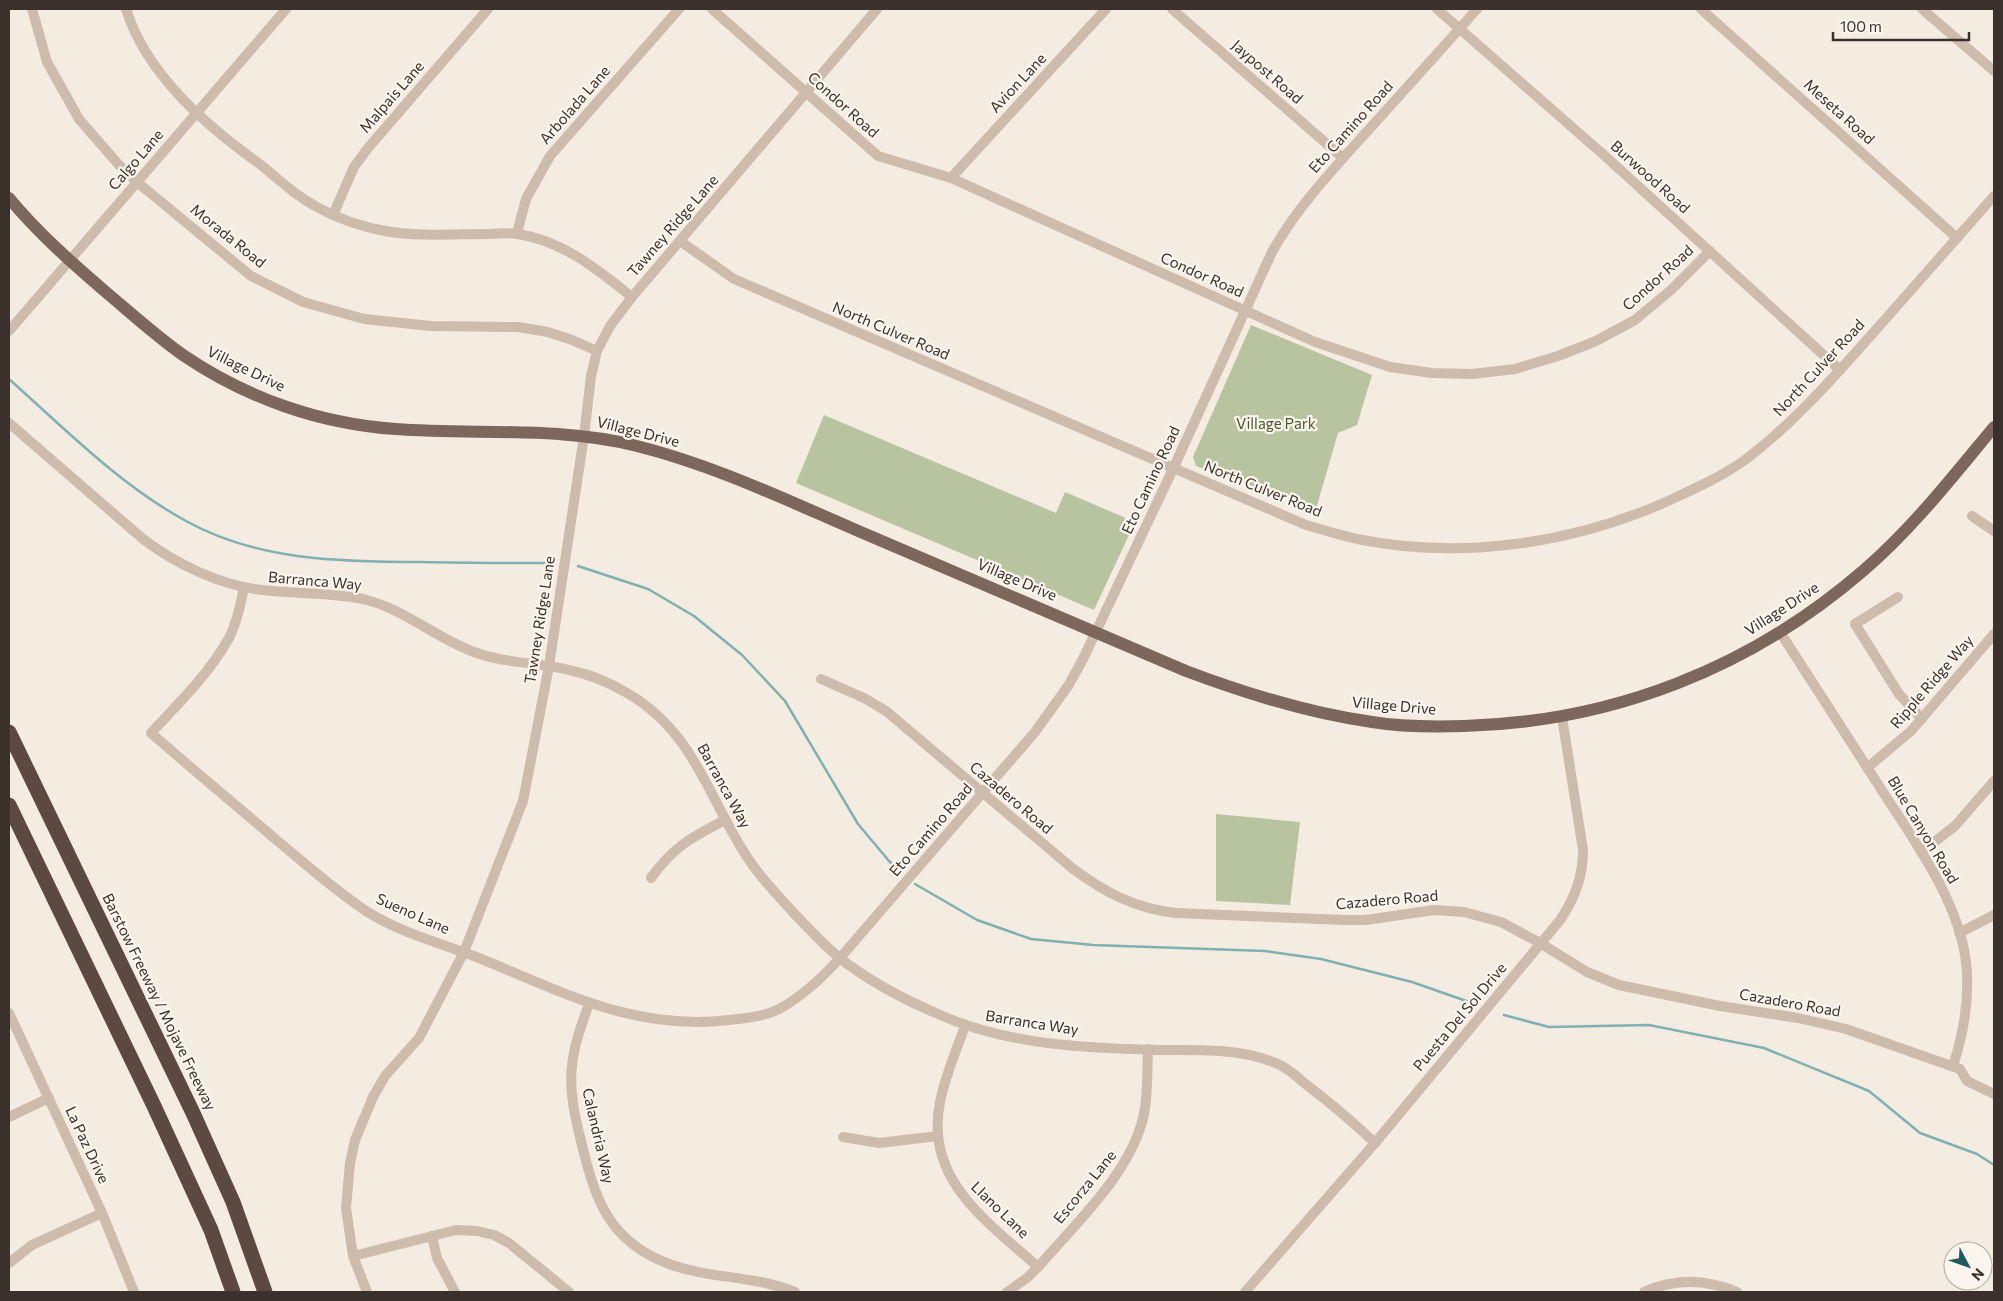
<svg xmlns="http://www.w3.org/2000/svg" width="2003" height="1301" font-family="Commissioner,sans-serif">
<style>
.green{fill:#b8c4a0}
.lines{fill:none;stroke-linecap:round;stroke-linejoin:round}
.stream{stroke:#7fb0b2;stroke-width:2.5}
.minor{stroke:#cdbbac;stroke-width:10}
.major{stroke:#7d675c;stroke-width:12}
.highway{stroke:#5c4a42;stroke-width:15}
.labels{text-anchor:middle;stroke-width:4.5;stroke-linejoin:round;paint-order:stroke}
.street-label{font-size:15px;fill:#3b302b;stroke:#fbf5ee}
.park-label{font-size:15px;fill:#4a5a2e;stroke:#fbf5ee}
</style>
<rect width="100%" height="100%" fill="#f4ebe1"/>
<g class="green">
<polygon points="1251,325 1372,375 1357,425 1338,433 1316,509 1196,466 1193,457"/>
<polygon points="824,415 1056,513 1065,492 1135,522 1094,610 796,483"/>
<polygon points="1216,814 1300,822 1290,905 1216,901"/>
</g>
<g class="lines">
<g class="stream">
<path d="M9,379c56,50 111,106 177,142 72,40 156,41 236,41 43,1 86,1 129,1"/>
<polyline points="578,566 648,589 694,616 742,655 785,701 858,824 889,861 901,872"/>
<polyline points="915,884 977,920 1031,939 1093,945 1265,951 1321,959 1412,982 1475,1004"/>
<polyline points="1504,1015 1549,1027 1649,1025 1764,1048 1869,1091 1920,1133 1977,1154 1994,1165"/>
</g>
<g class="minor">
<polyline points="32,9 47,62 79,119 119,165 137,182 251,276 303,302 364,319 431,326 518,327 548,332 572,340 597,351"/>
<path d="M126,9c20,64 78,115 131,153 13,10 25,21 38,31 26,19 58,32 90,38 33,6 69,3 102,3 10,0 21,-2 31,0 45,7 79,35 114,63"/>
<polyline points="712,9 878,156 951,178 1315,342 1390,367 1432,373 1472,374 1515,369 1558,356 1596,341 1635,320 1671,290 1710,251"/>
<polyline points="1172,9 1343,158"/>
<polyline points="1437,9 1605,156 1840,370"/>
<polyline points="1701,9 1957,238"/>
<polyline points="1922,9 1994,71"/>
<polyline points="951,178 1106,9"/>
<polyline points="333,215 354,167 368,148 488,9"/>
<polyline points="517,233 526,199 550,156 679,9"/>
<path d="M680,241l54,38 572,246c17,5 34,10 51,14 104,21 215,5 311,-38 26,-12 53,-24 77,-41 49,-37 88,-82 129,-128 40,-45 80,-91 120,-136"/>
<polyline points="9,331 286,9"/>
<path d="M9,423l134,116c33,25 76,46 119,51 33,4 67,2 101,9 42,10 71,38 111,53 32,12 67,10 99,19 19,4 37,12 54,22 69,40 81,106 122,167 12,18 27,34 42,50 15,16 30,32 46,46 30,24 66,43 101,58 68,31 147,34 220,36 36,0 81,-2 115,12 12,4 21,12 30,20 25,19 49,39 72,61"/>
<polyline points="1972,516 1994,531"/>
<path d="M244,587c-3,17 -7,35 -15,51 -20,36 -51,66 -78,95 40,35 81,69 122,104 30,25 60,52 93,74 36,23 79,33 118,49 82,34 153,71 245,60 17,-2 34,-3 50,-11 24,-13 43,-31 61,-51l195,-226 33,-46 15,-27 90,-190 99,-217c24,-43 57,-78 90,-115 38,-42 77,-85 115,-128"/>
<polyline points="1898,597 1855,624 1899,694 1922,719"/>
<path d="M1780,632c34,52 67,105 101,157 32,50 78,112 85,173 4,35 -2,70 -13,104"/>
<path d="M821,679l43,19 22,13 186,157c32,24 64,41 104,45l169,7h21l68,-10 30,2 37,10 39,21 47,29 32,13 101,21 78,12 48,11 114,40 7,12 27,13"/>
<polyline points="1867,768 1911,731 1994,634"/>
<polyline points="1921,852 1955,826 1994,781"/>
<path d="M651,878c22,-31 41,-41 74,-58"/>
<polyline points="1959,933 1994,915"/>
<path d="M589,1004c-7,20 -15,40 -17,62 -3,25 3,51 9,75 14,58 27,100 88,123 41,15 84,11 126,28"/>
<polyline points="9,1013 102,1213 134,1292"/>
<path d="M965,1026c-9,25 -20,50 -25,76 -16,78 48,120 98,165"/>
<polyline points="9,1117 49,1098"/>
<polyline points="843,1137 879,1143 938,1136"/>
<polyline points="432,1236 437,1258 455,1292"/>
<polyline points="353,1256 456,1230 477,1231 494,1235 509,1243 569,1292"/>
<polyline points="9,1263 32,1245 102,1213"/>
<polyline points="367,1292 353,1256 346,1208 350,1163 355,1140 373,1097 385,1076 419,1038 464,952 523,801 549,666 584,436 591,376 597,351 610,326 632,297 877,9"/>
<path d="M1007,1292l20,-14 11,-11c38,-44 94,-95 106,-153 4,-20 3,-43 4,-65"/>
<path d="M1245,1292l130,-149 186,-224c14,-22 22,-42 22,-69l-21,-133"/>
<path d="M1644,1292c31,-14 62,-13 93,0"/>
</g>
<path class="major" d="M9,198c29,35 63,65 98,95 25,21 49,43 76,62 63,43 137,69 213,74 81,6 162,-3 241,17 76,19 147,53 219,84 110,46 220,93 330,141 61,23 122,42 186,51 31,5 62,5 92,4 149,-4 287,-58 400,-156 49,-42 89,-94 130,-143"/>
<g class="highway">
<polyline points="9,732 193,1113 233,1202 265,1292"/>
<polyline points="9,805 154,1106 211,1230 233,1292"/>
</g>
</g>
<g class="labels">
<g class="street-label">
<text transform="translate(1267 72) rotate(41)" y="5">Jaypost Road</text>
<text transform="translate(1018 83) rotate(-47)" y="5">Avion Lane</text>
<text transform="translate(392 97) rotate(-49)" y="5">Malpais Lane</text>
<text transform="translate(575 105) rotate(-49)" y="5">Arbolada Lane</text>
<text transform="translate(843 105) rotate(42)" y="5">Condor Road</text>
<text transform="translate(1839 112) rotate(42)" y="5">Meseta Road</text>
<text transform="translate(1351 127) rotate(-48)" y="5">Eto Camino Road</text>
<text transform="translate(136 160) rotate(-49)" y="5">Calgo Lane</text>
<text transform="translate(1650 177) rotate(42)" y="5">Burwood Road</text>
<text transform="translate(673 226) rotate(-49)" y="5">Tawney Ridge Lane</text>
<text transform="translate(228 236) rotate(39)" y="5">Morada Road</text>
<text transform="translate(1202 275) rotate(24)" y="5">Condor Road</text>
<text transform="translate(1658 278) rotate(-42)" y="5">Condor Road</text>
<text transform="translate(891 331) rotate(23)" y="5">North Culver Road</text>
<text transform="translate(1819 368) rotate(-47)" y="5">North Culver Road</text>
<text transform="translate(246 369) rotate(26)" y="5">Village Drive</text>
<text transform="translate(638 432) rotate(14)" y="5">Village Drive</text>
<text transform="translate(1151 480) rotate(-65)" y="5">Eto Camino Road</text>
<text transform="translate(1263 489) rotate(22)" y="5">North Culver Road</text>
<text transform="translate(1017 580) rotate(23)" y="5">Village Drive</text>
<text transform="translate(315 581) rotate(5)" y="5">Barranca Way</text>
<text transform="translate(1782 609) rotate(-33)" y="5">Village Drive</text>
<text transform="translate(540 620) rotate(-81)" y="5">Tawney Ridge Lane</text>
<text transform="translate(1932 682) rotate(-49)" y="5">Ripple Ridge Way</text>
<text transform="translate(1394 706) rotate(5)" y="5">Village Drive</text>
<text transform="translate(724 786) rotate(61)" y="5">Barranca Way</text>
<text transform="translate(1011 798) rotate(40)" y="5">Cazadero Road</text>
<text transform="translate(931 830) rotate(-49)" y="5">Eto Camino Road</text>
<text transform="translate(1923 830) rotate(59)" y="5">Blue Canyon Road</text>
<text transform="translate(1387 900) rotate(-5)" y="5">Cazadero Road</text>
<text transform="translate(413 914) rotate(24)" y="5">Sueno Lane</text>
<text transform="translate(159 1002) rotate(64)" y="5">Barstow Freeway / Mojave Freeway</text>
<text transform="translate(1790 1003) rotate(10)" y="5">Cazadero Road</text>
<text transform="translate(1460 1017) rotate(-50)" y="5">Puesta Del Sol Drive</text>
<text transform="translate(1032 1023) rotate(9)" y="5">Barranca Way</text>
<text transform="translate(598 1136) rotate(77)" y="5">Calandria Way</text>
<text transform="translate(87 1145) rotate(65)" y="5">La Paz Drive</text>
<text transform="translate(1085 1187) rotate(-51)" y="5">Escorza Lane</text>
<text transform="translate(1000 1210) rotate(44)" y="5">Llano Lane</text>
</g>
<g class="park-label">
<text x="1276" y="429">Village Park</text>
</g>
</g>
<rect width="2003" height="1301" fill="none" stroke="#3b302b" stroke-width="20"/>
<g transform="translate(1968 1266) rotate(131)"><circle r="24" fill="#fbf5ee" stroke="#aea6a0"/>
<path d="M0-4L9 19L0 12L-9 19Z" fill="#1f5a5e"/>
<text y="-8" font-size="14" font-weight="bold" text-anchor="middle" fill="#3b302b">N</text>
</g>
<path d="M1833 32v8h136v-8" fill="none" stroke="#3b302b" stroke-width="2.5"/>
<text x="1840" y="32" font-size="15" fill="#3b302b" stroke="#fbf5ee" stroke-width="4" paint-order="stroke">100 m</text>
</svg>
